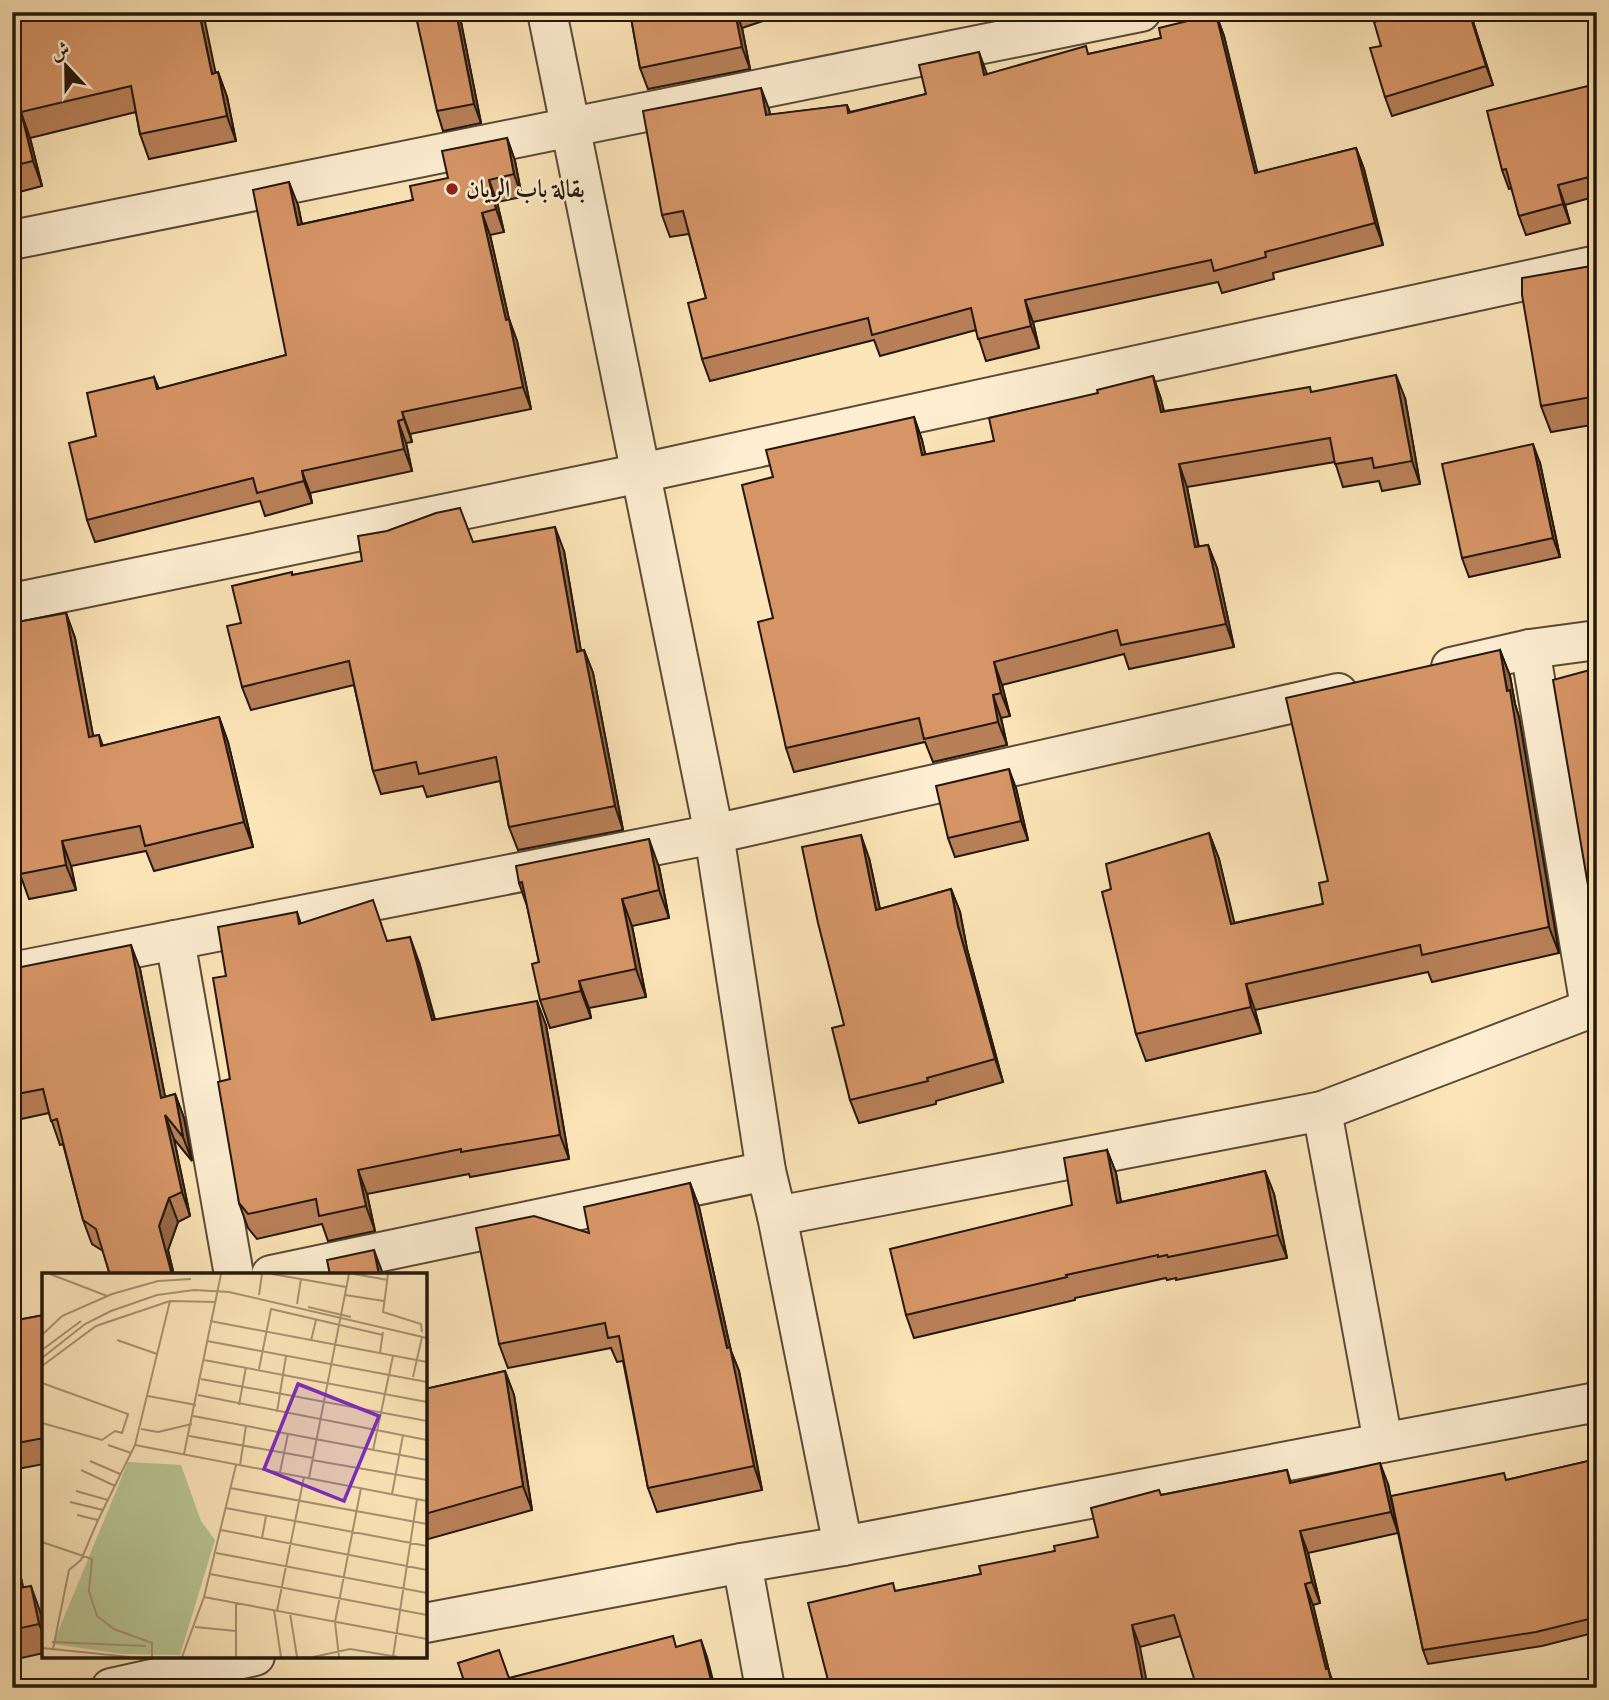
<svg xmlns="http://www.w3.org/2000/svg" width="1609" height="1700" font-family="'IM FELL Double Pica',Amiri,serif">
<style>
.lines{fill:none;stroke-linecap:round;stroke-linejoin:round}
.minor-casing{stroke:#5a4a36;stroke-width:42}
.minor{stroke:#fdeed1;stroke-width:38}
.wall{fill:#b88059;stroke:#24170b;stroke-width:2}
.shaded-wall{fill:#966848;stroke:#24170b;stroke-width:2}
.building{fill:#d69567;stroke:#24170b;stroke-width:2}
.poi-dot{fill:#8f2418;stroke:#fdeed1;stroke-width:2.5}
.labels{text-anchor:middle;stroke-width:5;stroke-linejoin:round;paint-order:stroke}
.poi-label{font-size:24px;font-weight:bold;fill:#24170b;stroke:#fdeed1;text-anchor:start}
.inset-road{fill:none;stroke:#a69373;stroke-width:2}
.view{fill:#7b2cbf;fill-opacity:0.15;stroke:#7b2cbf;stroke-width:3.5}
.inset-edge{fill:none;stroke:#24170b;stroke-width:3.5}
</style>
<rect width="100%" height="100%" fill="#fce5b8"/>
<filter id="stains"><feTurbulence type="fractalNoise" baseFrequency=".00286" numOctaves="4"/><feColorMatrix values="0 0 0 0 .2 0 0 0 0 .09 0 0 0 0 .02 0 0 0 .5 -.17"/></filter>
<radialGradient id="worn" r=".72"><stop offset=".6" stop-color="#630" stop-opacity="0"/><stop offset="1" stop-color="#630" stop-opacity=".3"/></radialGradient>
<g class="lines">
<g class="minor-casing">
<g id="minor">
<polyline points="547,12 714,834 766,1171 777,1216 843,1546"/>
<polyline points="12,240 1141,12"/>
<polyline points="12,603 641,473 1597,265"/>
<polyline points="1530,649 1590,1007"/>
<polyline points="1451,667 1530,649 1597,640"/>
<polyline points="175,940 234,1275"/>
<polyline points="12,972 714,834 1338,693"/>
<polyline points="1322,1111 1383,1442"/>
<polyline points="777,1216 1322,1111 1597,1006"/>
<polyline points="271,1275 766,1171"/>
<polyline points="742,1563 765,1688"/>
<polyline points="425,1623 742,1563 843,1546 1597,1402"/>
<polyline points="111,1688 255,1656"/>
</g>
</g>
<use href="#minor" class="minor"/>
</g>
<g class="wall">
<polygon points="12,12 215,73 218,72 227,97 236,141 149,159 140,134 136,112 30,138 42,186 12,194"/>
<polygon points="459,12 481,123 443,131 437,111"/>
<polygon points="630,12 790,12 742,28 750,69 648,89 640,68"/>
<polygon points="877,12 899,12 879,17"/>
<polygon points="1405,12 1470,12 1493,85 1392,116 1385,97 1381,46"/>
<polygon points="1216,14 1224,36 1257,173 1356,148 1364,169 1383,245 1273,273 1274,279 1222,293 1218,282 1033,322 1039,348 986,361 976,330 880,356 874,340 710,381 702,359 706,298 689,234 670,237 662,215 769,109 770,115 847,105 850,112 926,94 987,75 1089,54 1161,38"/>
<polygon points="1597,87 1597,196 1565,205 1570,223 1526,235 1519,216 1512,188 1509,189 1502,170"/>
<polygon points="507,138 515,161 522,197 497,202 504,232 490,235 509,319 517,341 531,409 410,434 412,442 406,443 412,471 310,493 312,503 265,516 260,501 95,542 87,520 154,377 159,389 286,355 298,205 302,224 413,200 448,178"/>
<polygon points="1597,265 1597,424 1551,432 1541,406"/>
<polygon points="1153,376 1161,399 1164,411 1312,392 1405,398 1420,484 1382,491 1379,481 1343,487 1335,462 1187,487 1199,547 1208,545 1217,568 1234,647 1129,669 1124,654 1002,685 1010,716 1001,718 1007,745 933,762 925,742 794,772 786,748 773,618 773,477 914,417 922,440 925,455 994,441 1098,393"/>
<polygon points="1540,463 1560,557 1469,577 1462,558"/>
<polygon points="473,542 564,551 581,651 584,650 593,673 623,830 518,850 509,827 500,781 427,797 423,786 381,794 373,771 354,685 251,710 242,687 241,623 293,575"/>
<polygon points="66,613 75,638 93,736 99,735 103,746 219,717 228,742 253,847 154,871 146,851 71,866 76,890 29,899 20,874 13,623"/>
<polygon points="1500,650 1510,676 1515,704 1519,717 1559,953 1432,982 1428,972 1255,1010 1261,1033 1146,1061 1136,1034 1111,889 1209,833 1219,859 1234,923 1323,904 1328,881"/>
<polygon points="1016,788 1028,840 955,857 948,838"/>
<polygon points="869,858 880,909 951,889 960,912 967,949 1003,1082 936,1101 936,1104 859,1123 850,1100 844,1025"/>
<polygon points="659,867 669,918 632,926 646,997 589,1008 591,1018 550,1028 540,1000 539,962 527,906 519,883"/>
<polygon points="297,912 301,924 388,941 419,962 435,1019 546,1025 569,1159 470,1177 469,1174 367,1194 375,1231 328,1241 322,1224 257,1239 248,1228 239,1203 230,1079 226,976"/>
<polygon points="140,969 165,1097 175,1094 184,1118 192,1161 174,1139 190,1216 178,1222 168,1250 174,1275 110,1275 103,1251 92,1244 83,1220 63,1144 60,1145 49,1113 12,1121 12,980"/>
<polygon points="1107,1150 1116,1173 1121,1202 1265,1171 1274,1194 1287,1258 1176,1280 1176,1278 1167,1280 1166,1278 1075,1298 1075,1300 914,1338 906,1315 1072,1205"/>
<polygon points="690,1183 699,1207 731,1351 739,1371 762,1490 657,1512 648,1488 623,1361 617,1362 611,1348 508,1368 499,1344 589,1233"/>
<polygon points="44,1315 44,1464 12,1470 12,1321"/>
<polygon points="505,1371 514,1395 532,1510 425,1540 425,1389"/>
<polygon points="1597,1459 1597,1632 1542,1646 1428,1664 1423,1650 1398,1533 1308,1553 1320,1603 1313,1605 1329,1671 1181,1636 1140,1647 896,1591 981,1574 1055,1551 1098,1537 1161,1495 1287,1470 1291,1483 1388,1484 1396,1523 1507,1480"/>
<polygon points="12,1536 23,1587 41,1614 44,1627 44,1653 12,1660"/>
</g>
<g class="shaded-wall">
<polygon points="199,12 203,12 221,99 212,74"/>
<polygon points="456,12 459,12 481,123 474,104"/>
<polygon points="735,12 736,12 742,28 750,69 742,47"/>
<polygon points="1469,12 1470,12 1493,85 1486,66"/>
<polygon points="1216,14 1224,36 1263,195 1255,173"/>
<polygon points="979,52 987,74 992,97 984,75"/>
<polygon points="218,72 227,97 236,141 227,116"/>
<polygon points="761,88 769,109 774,137 766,115"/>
<polygon points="21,112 30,138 42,186 33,161"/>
<polygon points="507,138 515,161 522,197 514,174"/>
<polygon points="1356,148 1364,169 1383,245 1375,223"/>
<polygon points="489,180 497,202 504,232 496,209"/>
<polygon points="289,182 298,205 306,247 298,225"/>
<polygon points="1558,185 1565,205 1570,223 1563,204"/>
<polygon points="482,213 490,235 514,342 506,320"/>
<polygon points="1025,300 1033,322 1039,348 1031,326"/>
<polygon points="509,319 517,341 531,409 523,387"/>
<polygon points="1396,375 1405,398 1420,484 1412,461"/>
<polygon points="1153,376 1161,399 1169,435 1161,412"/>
<polygon points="402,412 410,434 412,442 404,419"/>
<polygon points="914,417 922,440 931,478 922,455"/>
<polygon points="398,421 406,443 412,471 404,449"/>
<polygon points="1533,444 1540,463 1560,557 1553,538"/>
<polygon points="1179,464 1187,487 1203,571 1195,547"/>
<polygon points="302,471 310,493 312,503 304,481"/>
<polygon points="555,527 564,551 585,675 577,652"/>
<polygon points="1208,545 1217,568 1234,647 1226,624"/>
<polygon points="66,613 75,638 98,762 89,737"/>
<polygon points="584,650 593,673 623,830 615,806"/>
<polygon points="1500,650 1510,676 1515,704 1519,717 1559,953 1549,927"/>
<polygon points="994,662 1002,685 1010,716 1001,693"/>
<polygon points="993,695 1001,718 1007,745 998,722"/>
<polygon points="219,717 228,742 253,847 244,822"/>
<polygon points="1009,769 1016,788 1028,840 1021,821"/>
<polygon points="1209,833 1219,859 1241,950 1231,924"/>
<polygon points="861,835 869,858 885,933 876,910"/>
<polygon points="649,839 659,867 669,918 659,890"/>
<polygon points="62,841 71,866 76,890 66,865"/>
<polygon points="951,889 960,912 967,949 1003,1082 995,1059 958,926"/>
<polygon points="622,899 632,926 646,997 636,969"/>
<polygon points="410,937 419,962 441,1044 432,1020"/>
<polygon points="131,945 140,969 170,1122 161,1098"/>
<polygon points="579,981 589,1008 591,1018 581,991"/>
<polygon points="1246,984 1255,1010 1261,1033 1251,1007"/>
<polygon points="537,1001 546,1025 569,1159 560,1135"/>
<polygon points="175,1094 184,1118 192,1161 183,1137"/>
<polygon points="165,1115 174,1139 190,1216 182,1192"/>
<polygon points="1107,1150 1116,1173 1125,1226 1117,1203"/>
<polygon points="358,1170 367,1194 375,1231 366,1206"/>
<polygon points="1265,1171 1274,1194 1287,1258 1278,1235"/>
<polygon points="690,1183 699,1207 731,1351 739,1371 762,1490 754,1466"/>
<polygon points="169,1198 178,1222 168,1250 174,1275 172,1275 159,1226"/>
<polygon points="374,1250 383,1274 383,1275 379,1275"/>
<polygon points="505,1371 514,1395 532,1510 523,1486"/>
<polygon points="1380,1463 1388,1484 1398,1533 1391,1512"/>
<polygon points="1300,1531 1308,1553 1320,1603 1312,1582"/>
<polygon points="12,1536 29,1616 19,1588 12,1556"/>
<polygon points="1305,1584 1313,1605 1329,1671 1335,1688 1333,1688 1326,1669"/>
<polygon points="31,1586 41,1614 44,1627 44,1636 39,1624"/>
<polygon points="1132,1625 1140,1647 1148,1688 1144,1688"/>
<polygon points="701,1640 707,1657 715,1688 713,1688"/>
</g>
<g class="building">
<polygon points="12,12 199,12 212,74 218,72 227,116 140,134 131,86 21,112 33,161 12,166"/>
<polygon points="415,12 456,12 474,104 437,111"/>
<polygon points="630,12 735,12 742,47 640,68"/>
<polygon points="1405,12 1469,12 1486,66 1385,97 1370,48 1381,46 1374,22"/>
<polygon points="1216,14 1255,173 1356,148 1375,223 1265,252 1266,257 1214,271 1211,260 1025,300 1031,326 978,339 971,308 872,335 868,318 702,359 688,303 706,298 683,211 662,215 643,111 761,88 766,115 847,105 848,113 926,94 919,65 979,52 984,75 1086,46 1088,54 1161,38 1159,28"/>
<polygon points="1596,84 1597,88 1597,121 1594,122 1597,133 1597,175 1558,185 1563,204 1519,216 1506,169 1502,170 1487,111"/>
<polygon points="507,138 514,174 489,180 496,209 482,213 506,320 509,319 523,387 402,412 404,419 398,421 404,449 302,471 304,481 257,493 253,478 87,520 69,443 96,436 87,393 154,377 157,389 286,355 253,190 289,182 298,225 413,200 410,186 448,178 442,151"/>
<polygon points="1597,265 1597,396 1541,406 1522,295 1522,278"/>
<polygon points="1396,375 1412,461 1374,468 1372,458 1335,464 1330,438 1179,464 1195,547 1208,545 1226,624 1121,645 1117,630 994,662 1001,693 993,695 998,722 924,739 919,718 786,748 758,622 773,618 742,485 773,477 766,450 914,417 922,455 994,441 989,418 1098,393 1097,390 1153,376 1161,412 1310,387 1311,392"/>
<polygon points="1533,444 1553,538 1462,558 1442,464"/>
<polygon points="460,508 473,542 555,527 577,652 584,650 615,806 509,827 496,757 419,774 416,762 373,771 349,661 242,687 227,626 241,623 232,586 292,572 292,575 362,561 358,536 387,531 436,513"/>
<polygon points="66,613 89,737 99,735 101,746 219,717 244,822 145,846 140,826 62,841 66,865 20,874 12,833 12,623"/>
<polygon points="1500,650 1507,691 1510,690 1549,927 1422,955 1420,945 1246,984 1251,1007 1136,1034 1102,892 1111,889 1106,864 1209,833 1231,924 1323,904 1319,883 1328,881 1286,698"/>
<polygon points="1597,668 1597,938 1553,680"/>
<polygon points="1009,769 1021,821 948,838 936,786"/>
<polygon points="861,835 876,910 951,889 958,926 995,1059 927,1078 928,1081 850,1100 832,1028 844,1025 818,923 802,847"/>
<polygon points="649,839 659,890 622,899 636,969 579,981 581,991 540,1000 532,964 539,962 522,882 519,883 516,866"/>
<polygon points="373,900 387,941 410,937 432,1020 537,1001 560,1135 461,1152 461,1149 358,1170 366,1206 319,1216 316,1199 248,1214 239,1203 218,1082 230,1079 213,978 226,976 218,927 297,912 299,924"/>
<polygon points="131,945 161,1098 175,1094 183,1137 165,1115 182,1192 169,1198 159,1226 172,1275 110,1275 96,1229 83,1220 57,1119 51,1121 43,1089 12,1095 12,980 18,979 16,968"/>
<polygon points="1107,1150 1117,1203 1265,1171 1278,1235 1168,1257 1167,1255 1158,1257 1158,1255 1066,1275 1067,1277 906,1315 890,1249 1072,1205 1064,1158"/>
<polygon points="690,1183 727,1348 730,1347 754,1466 648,1488 619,1336 608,1338 605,1323 499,1344 476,1228 534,1216 589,1233 584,1207"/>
<polygon points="374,1250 379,1275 330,1275 327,1260"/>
<polygon points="44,1315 44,1438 12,1444 12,1321"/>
<polygon points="505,1371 523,1486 425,1514 425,1389"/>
<polygon points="1597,1459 1597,1617 1536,1632 1423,1650 1391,1496 1504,1473 1506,1480"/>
<polygon points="1380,1463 1391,1512 1300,1531 1312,1582 1305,1584 1326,1669 1328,1668 1333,1688 1197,1688 1174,1615 1132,1625 1144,1688 830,1688 808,1603 893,1583 895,1591 981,1574 979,1566 1055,1551 1054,1546 1098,1537 1091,1508 1159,1490 1161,1495 1287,1470 1290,1483"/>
<polygon points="12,1556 19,1588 31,1586 39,1624 12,1630"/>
<polygon points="673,1636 676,1647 701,1640 713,1688 459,1688 459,1686 465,1684 458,1663 499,1650 509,1678"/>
</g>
<circle class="poi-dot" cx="452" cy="189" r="7"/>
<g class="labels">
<g class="poi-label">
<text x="466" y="197">بقالة باب الريان</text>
</g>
</g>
<g transform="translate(42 1273)">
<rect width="385" height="385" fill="#fce5b8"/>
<path d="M86,189l53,3 20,56 14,19 -35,115 -58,-1 -69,-10z" fill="#b9c694"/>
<path class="inset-road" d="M8,1l57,22M230,1l74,13M312,1l34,6M346,1l-5,38 38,12 1,8M217,22l3,-21M303,22l39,6M255,31l4,-25M266,34l43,10M168,48l217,41M0,62l20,-19 50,-22 46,-13 33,-2M75,67l40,14M165,68l220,41M269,68l5,-21M0,77l39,-29M338,80l3,-21M0,85l43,-34 26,-13 46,-16 37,-5 35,2 198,46M162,87l223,42M0,93l54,-40 74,-25M217,96l12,-60 112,26M371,104l9,-40M159,106l226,42M0,110l86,31 -6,19 -7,-2 -13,9 -60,-17M156,122l229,45M106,123l48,9M197,132l7,-38M235,139l9,-56M151,143l234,44M99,156l17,3 34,-8M147,163l124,22M66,172l23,8M93,172l292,56M331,177l20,-94M142,181l37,-180M270,187l115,20M48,188l30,13M198,192l6,-39M39,197l34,16M238,199l8,-38M267,205l40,-204M188,215l197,36M34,218l32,9M350,221l11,-59M28,229l33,8M184,235l201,38M35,242l21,5 37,-75 35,-144 46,1M179,257l206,40M220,265l4,-22M0,269l50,17 -3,32 8,25 17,13 38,14v14M174,280l211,40M168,301l217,41M162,324l223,42M194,329v55M232,337l7,47M235,338l27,-134M248,340l7,44M153,354l41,4M10,369l94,4M0,375l88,9M11,376l16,-79 12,-10 17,-40M140,384l22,-60 32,-132M271,384l37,-8 48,8M297,384l-4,-35 26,-134M351,384l24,-158"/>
<path class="view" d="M256,111l81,32 -35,85 -80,-32z"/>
<rect width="385" height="385" class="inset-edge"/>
</g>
<rect width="1609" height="1700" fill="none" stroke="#fce5b8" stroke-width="42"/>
<rect x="14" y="14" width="1581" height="1672" fill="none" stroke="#24170b" stroke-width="3.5"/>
<rect x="21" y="21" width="1567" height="1658" fill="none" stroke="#24170b" stroke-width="2"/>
<g transform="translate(66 66) rotate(338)" stroke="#fdeed1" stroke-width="5" paint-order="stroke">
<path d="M0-5L12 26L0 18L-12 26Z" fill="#24170b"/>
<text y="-10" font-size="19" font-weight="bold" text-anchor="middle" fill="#24170b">ش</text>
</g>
<rect width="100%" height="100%" filter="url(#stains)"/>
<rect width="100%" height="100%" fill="url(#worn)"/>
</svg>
